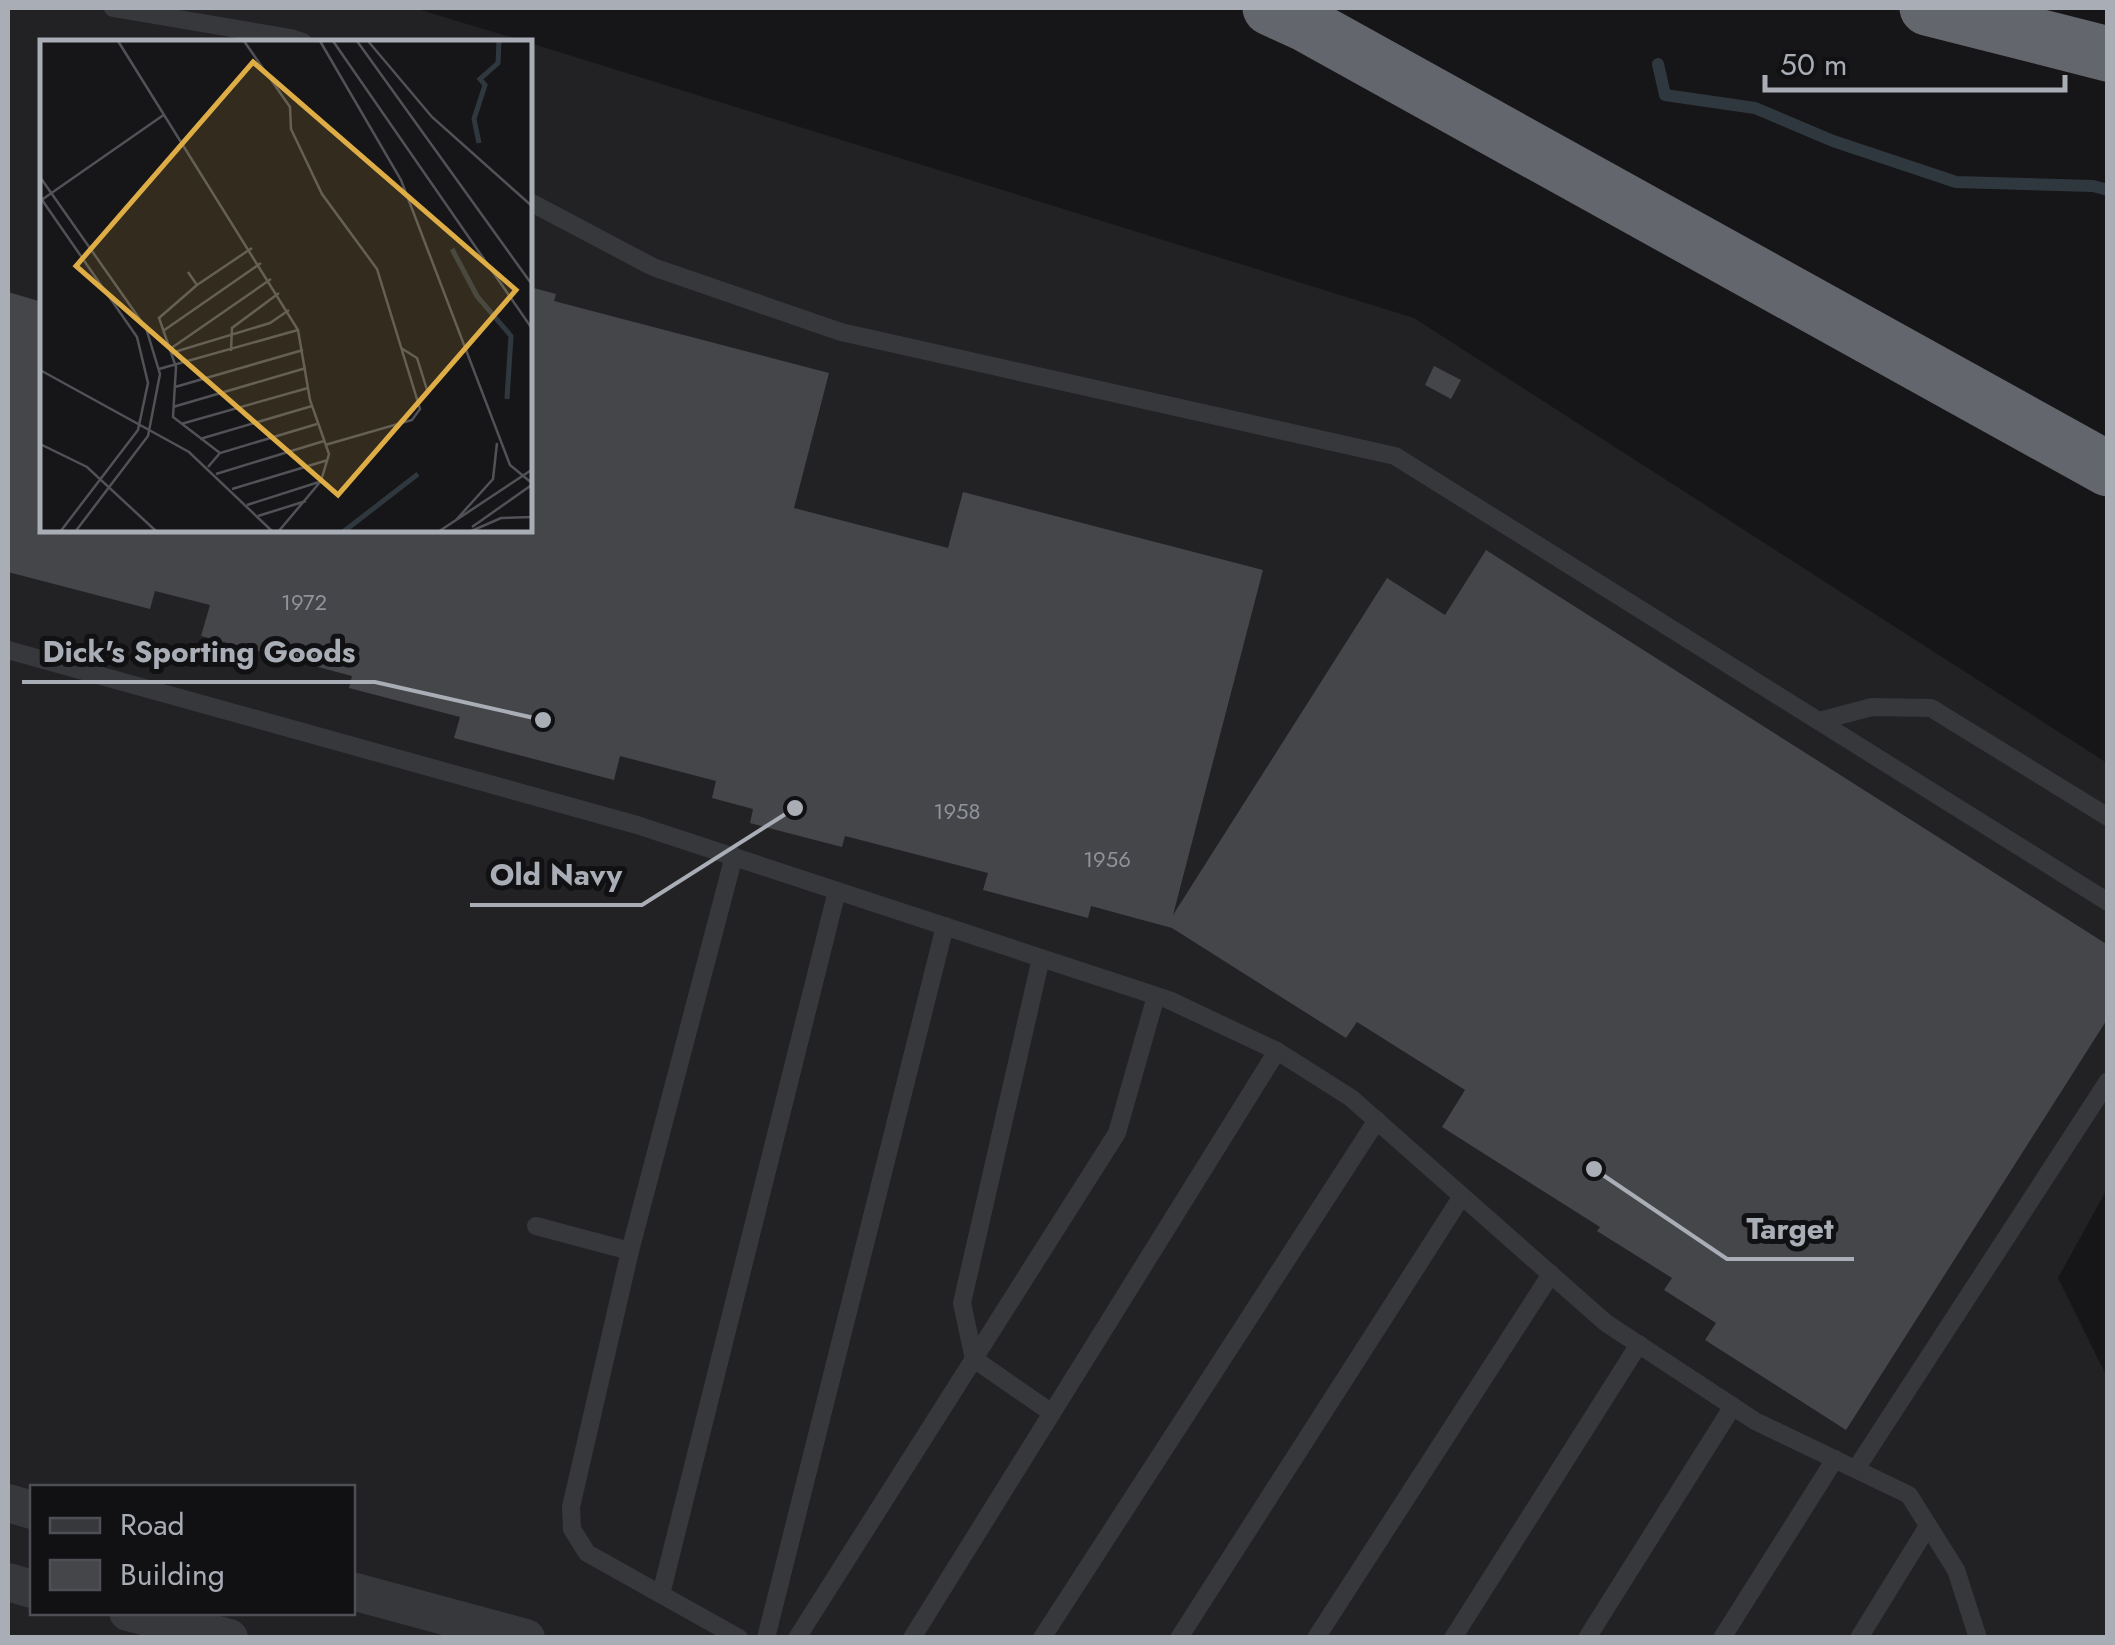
<svg xmlns="http://www.w3.org/2000/svg" width="2115" height="1645" font-family="Jost,sans-serif">
<style>
.built{fill:#222225;fill-rule:evenodd}
.lines{fill:none;stroke-linecap:round;stroke-linejoin:round}
.stream{stroke:#30383f;stroke-width:12}
.building{fill:#45464a}
.service{stroke:#37383c;stroke-width:18}
.minor{stroke:#37383c;stroke-width:38}
.motorway{stroke:#64666d;stroke-width:55}
.labels{text-anchor:middle;stroke-width:10;stroke-linejoin:round;paint-order:stroke}
.number-label{font-size:22px;fill:#90939b}
.inset-river{fill:none;stroke:#30383f;stroke-width:5}
.inset-road{fill:none;stroke:#515257;stroke-width:2.5}
.view{fill:#dfad46;fill-opacity:0.15;stroke:#dfad46;stroke-width:5}
.inset-edge{fill:none;stroke:#a9adb6;stroke-width:5}
.leader{fill:none;stroke:#a9adb6;stroke-width:4}
.callout-dot{fill:#a9adb6;stroke:#111113;stroke-width:4}
.callout-label{font-size:30px;text-anchor:middle;font-weight:bold;fill:#a9adb6;stroke:#111113;stroke-width:10;stroke-linejoin:round;paint-order:stroke}
</style>
<rect width="100%" height="100%" fill="#161618"/>
<path class="built" d="M8,8h406l113,34h-485v488h488v-487l884,275 693,445v426l-49,89 49,99 -1,260 -2098,1zM32,1488h320v124h-320z"/>
<g class="lines">
<polyline class="stream" points="1658,64 1665,95 1755,108 1833,141 1956,182 2093,186 2108,190"/>
</g>
<g class="building">
<polygon points="530,287 556,294 554,301 829,373 794,508 948,548 963,492 1263,570 1173,915 1387,578 1445,615 1486,550 2108,945 2108,1018 1846,1430 1705,1340 1716,1323 1664,1290 1672,1278 1597,1231 1600,1227 1442,1127 1465,1090 1357,1022 1346,1038 1172,928 1091,906 1088,918 983,890 988,873 845,836 842,847 750,823 753,809 712,798 716,781 620,756 614,780 454,738 460,717 349,688 352,676 201,636 210,605 155,591 150,609 8,572 8,292 42,302 42,530 530,530"/>
<polygon points="1434,366 1461,380 1451,399 1425,385"/>
</g>
<g class="lines">
<g class="service">
<polyline points="113,8 291,38 303,42"/>
<polyline points="530,202 653,267 841,332 1395,456 2108,902"/>
<polyline points="8,650 637,825 1169,1000 1277,1051 1351,1098 1606,1323 1755,1421 1909,1495 1956,1570 1978,1638"/>
<polyline points="1819,721 1872,707 1931,708 2108,817"/>
<polyline points="1041,958 962,1303 974,1359 1052,1413"/>
<polyline points="536,1226 630,1251 571,1507 572,1529 587,1553 739,1638"/>
<polyline points="630,1251 734,856"/>
<polyline points="1856,1469 2108,1081"/>
<polyline points="661,1594 837,891"/>
<polyline points="766,1638 945,926"/>
<polyline points="797,1638 1117,1133 1156,996"/>
<polyline points="912,1638 1277,1051"/>
<polyline points="1042,1638 1377,1120"/>
<polyline points="1179,1638 1462,1196"/>
<polyline points="1316,1638 1551,1274"/>
<polyline points="1453,1638 1639,1344"/>
<polyline points="1587,1638 1733,1406"/>
<polyline points="1722,1638 1835,1459"/>
<polyline points="1859,1638 1928,1526"/>
</g>
<g class="minor">
<polyline points="8,1503 32,1510"/>
<polyline points="8,1582 32,1589"/>
<polyline points="352,1591 526,1638"/>
<polyline points="128,1612 229,1638"/>
</g>
<g class="motorway">
<polyline points="1270,8 1305,24 2108,469"/>
<polyline points="1927,8 2108,54"/>
</g>
</g>
<g class="labels">
<g class="number-label">
<text x="304" y="610">1972</text>
<text x="957" y="819">1958</text>
<text x="1107" y="867">1956</text>
</g>
</g>
<g transform="translate(40 40)">
<rect width="492" height="492" fill="#161618"/>
<path class="inset-river" d="M439,103l-5,-24 11,-34 -5,-6 18,-16 1,-22M412,209l25,47 34,40 -4,63M303,492l75,-58"/>
<path class="inset-road" d="M78,1l180,289 12,70 19,54 -8,27 -43,51M204,1l46,66 1,22 31,65 55,75 43,140 -8,11 -87,25M280,1l81,139 109,285 23,19M293,1l200,289M317,1l176,245M328,1l64,76 101,90M0,137l106,151 14,46 -12,62 -73,96M0,157l97,140 11,46 -10,47 -78,102M0,161l125,-87M148,232l9,13 -38,33 17,49 -3,50 47,36M157,245l55,-37M123,291l98,-68M361,308l16,10 11,35M130,309l101,-70M191,311l1,-23 47,-35M131,313l99,-30 19,-13M119,329l139,-39M0,330l149,82 84,80M135,347l128,-37M133,367l133,-39M141,384l127,-36M160,399l112,-33M0,404l47,23 70,65M168,427l12,-14 97,-29M176,434l108,-33M192,449l96,-29M207,465l72,-23M218,476l48,-15M416,480l37,-41 4,-36M432,487l61,-43M398,492l95,-63M429,492l32,-14 32,-1"/>
<path class="view" d="M213,22l263,228 -178,205 -262,-229z"/>
<rect width="492" height="492" class="inset-edge"/>
</g>
<path class="leader" d="M543 720L375 682H22M795 808L642 905H470M1594 1169L1727 1259H1854"/>
<g class="callout-dot">
<circle cx="543" cy="720" r="10"/>
<circle cx="795" cy="808" r="10"/>
<circle cx="1594" cy="1169" r="10"/>
</g>
<g class="callout-label">
<text x="199" y="662">Dick's Sporting Goods</text>
<text x="556" y="885">Old Navy</text>
<text x="1790" y="1239">Target</text>
</g>
<rect width="2115" height="1645" fill="none" stroke="#a9adb6" stroke-width="20"/>
<rect x="30" y="1485" width="325" height="130" fill="#111113" stroke="#4e4f54" stroke-width="2.5"/>
<rect x="50" y="1518" width="50" height="15" fill="#37383c" stroke="#4e4f54" stroke-width="2.5"/>
<text x="120" y="1535" font-size="30" fill="#a9adb6">Road</text>
<rect x="50" y="1560" width="50" height="30" fill="#45464a" stroke="#4e4f54" stroke-width="2.5"/>
<text x="120" y="1585" font-size="30" fill="#a9adb6">Building</text>
<path d="M1765 75v15h300v-15" fill="none" stroke="#a9adb6" stroke-width="5"/>
<text x="1780" y="75" font-size="30" fill="#a9adb6" stroke="#111113" stroke-width="8" paint-order="stroke">50 m</text>
</svg>
